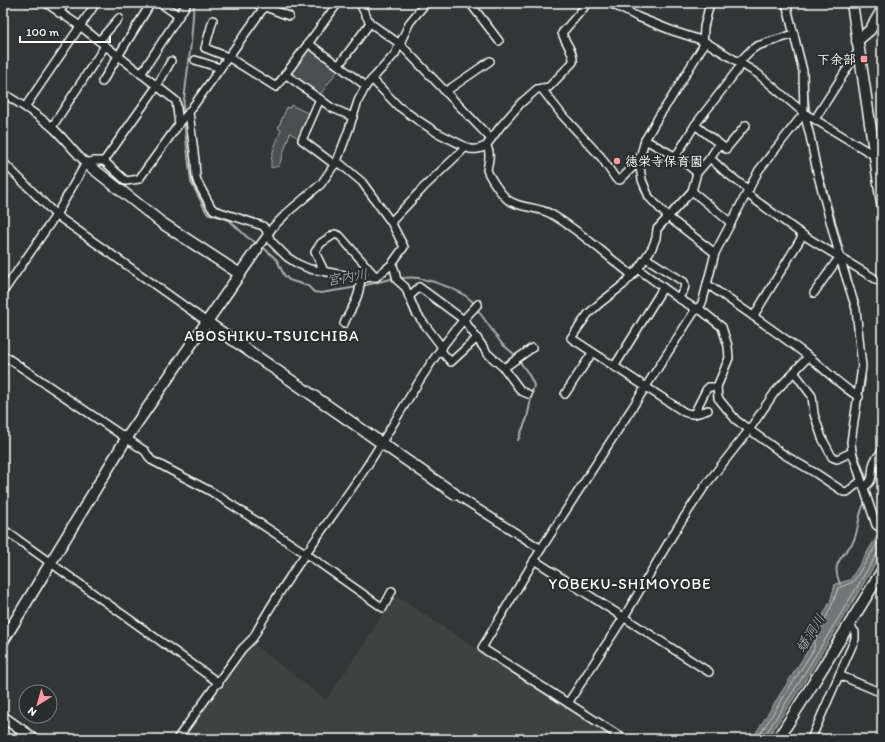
<svg xmlns="http://www.w3.org/2000/svg" width="885" height="742" font-family="Itim,'Klee One',sans-serif">
<style>
.built{fill:#404243}
.green{fill:#4c4f50;stroke:#a6a7a8}
.water{fill:#737576;stroke:#abacad}
.lines{fill:none;stroke-linecap:round;stroke-linejoin:round}
.shore{stroke:#c7c8c8;stroke-width:1}
.stream{stroke:#abacad;stroke-width:2}
.street-casing{stroke:#fff;stroke-width:10}
.secondary-casing{stroke:#fff;stroke-width:13}
.street{stroke:#2a2d2e;stroke-width:7}
.secondary{stroke:#2a2d2e;stroke-width:10}
.poi-dot{fill:#ff9aa2;stroke:#2a2d2e;stroke-width:1.5}
.labels{text-anchor:middle;stroke-width:4;stroke-linejoin:round;paint-order:stroke}
.poi-label{font-size:13px;font-weight:bold;fill:#fff;stroke:#2a2d2e;text-anchor:end}
.water-label{font-size:14px;font-style:italic;fill:#b2b3b4;stroke:#2a2d2e}
.quarter-label{font-size:15px;letter-spacing:1px;fill:#fff;stroke:#2a2d2e}
</style>
<rect width="100%" height="100%" fill="#333536"/>
<filter id="ink" filterUnits="userSpaceOnUse"><feTurbulence type="fractalNoise" baseFrequency=".025" numOctaves="2"/><feDisplacementMap in="SourceGraphic" scale="8" xChannelSelector="R" yChannelSelector="G"/><feConvolveMatrix kernelMatrix="1 2 1 2 8 2 1 2 1" color-interpolation-filters="sRGB"/></filter>
<g filter="url(#ink)">
<polygon class="built" points="394,595 617,739 175,739 248,646 253,644 326,700 367,640"/>
<g class="green">
<polygon points="312,48 339,69 319,96 291,75 290,70 306,49"/>
<path d="M291,105l19,9 -12,24 -8,-5 -11,33 -8,2c-1,-13 6,-27 10,-38l-3,-2 9,-21 3,1z"/>
</g>
<polygon class="water" points="882,528 882,553 803,684 767,739 752,739 810,647 808,644 830,602 835,584 850,580"/>
<g class="lines">
<g class="shore">
<polyline points="757,739 814,649 814,642 833,603 838,588 853,582 882,536"/>
<polyline points="764,739 765,735 800,681 877,554 882,552"/>
</g>
<g class="stream">
<polyline points="790,3 791,10"/>
<polyline points="807,91 810,114"/>
<polyline points="184,115 183,108 191,43 194,3"/>
<polyline points="810,118 819,162 845,257"/>
<polyline points="184,121 191,182 207,213 229,220 247,237 264,248 277,260 284,275 289,280 308,286 314,292 321,293 358,287"/>
<polyline points="847,264 859,310"/>
<path d="M399,278c6,0 13,-1 19,0 16,3 48,13 57,27"/>
<polyline points="362,286 395,278"/>
<polyline points="477,309 502,344 514,354 528,373 534,385 527,418 518,440"/>
<polyline points="860,318 865,361"/>
<polyline points="857,424 865,381 865,370"/>
<polyline points="855,435 855,448 868,482"/>
<polyline points="868,497 870,494 869,486"/>
<path d="M840,584c-2,-6 -5,-12 -3,-18 2,-9 11,-16 16,-24 7,-13 4,-29 13,-41"/>
</g>
<g class="street-casing">
<g id="street">
<polyline points="46,3 80,26 176,101 179,124"/>
<polyline points="160,3 179,16"/>
<polyline points="255,3 289,16"/>
<polyline points="361,3 361,6 370,23 400,44 491,139"/>
<polyline points="470,3 499,41"/>
<polyline points="610,3 638,17 673,31 704,41 758,74 804,113 882,160"/>
<polyline points="710,3 704,27 703,46 670,100 659,116 645,140 639,161 642,180 649,197 668,217 715,253"/>
<polyline points="786,3 803,71 804,113 810,136 817,172 840,258 856,309 862,367 851,442 852,452 876,525 882,529"/>
<polyline points="59,13 65,3"/>
<polyline points="213,20 205,48 228,57 276,87 338,3"/>
<polyline points="99,41 119,18"/>
<polyline points="308,43 366,86"/>
<polyline points="195,60 220,68"/>
<polyline points="739,62 751,50 757,46 794,34"/>
<polyline points="339,65 370,23"/>
<polyline points="141,74 186,5"/>
<polyline points="285,74 332,108 353,117"/>
<path d="M372,79l26,27 18,13 20,13 34,17c5,1 12,-1 16,-3l14,-19 21,-24 16,-14 12,-2 24,-25c1,-11 -8,-19 -11,-29l26,-30"/>
<polyline points="102,82 151,3"/>
<polyline points="542,89 562,115 601,157 616,179 620,180 639,161"/>
<polyline points="445,92 490,61"/>
<path d="M3,93c17,11 34,21 49,34 12,11 22,25 34,36"/>
<polyline points="320,99 302,140 335,165"/>
<polyline points="25,107 96,3"/>
<polyline points="189,112 195,160 196,177 198,183 211,207 214,210 263,226 266,230 271,241 287,257 298,264 310,269 362,278 376,277 391,265 404,247 391,222 362,182 337,161"/>
<polyline points="815,119 859,50"/>
<polyline points="695,125 726,149 746,125"/>
<polyline points="52,127 105,46"/>
<path d="M645,140c19,10 37,19 52,33l-5,18 -35,38 -1,9 -4,10 -14,21 -15,16 -23,18 -12,11 -17,24 113,74c9,4 15,1 24,-2"/>
<path d="M486,146c6,6 2,17 1,24 3,8 14,24 21,30 11,8 31,7 43,14 30,17 54,41 81,61"/>
<polyline points="676,156 695,125 742,64"/>
<polyline points="710,158 725,172 749,190"/>
<polyline points="104,161 126,181 139,179 179,124 189,112 265,6"/>
<polyline points="3,162 56,215 207,322"/>
<polyline points="697,173 710,158 719,144"/>
<polyline points="692,191 731,223"/>
<polyline points="747,194 803,235 882,283"/>
<polyline points="391,222 424,187 466,147"/>
<polyline points="257,249 273,227 288,212 321,184 328,174 337,161 349,129 358,101 366,86 395,54 410,22 426,3"/>
<path d="M646,258l38,24c3,6 -3,12 -6,16"/>
<polyline points="391,265 394,268 397,280 405,287 416,313 442,347 442,352 451,362 477,338"/>
<polyline points="638,269 678,298 696,309 702,311 722,327 728,346 729,358 717,387 718,398 736,420 783,454 817,474 844,492 847,492 861,481"/>
<polyline points="324,271 315,252 321,243 335,234 340,236 376,277"/>
<path d="M707,284c34,24 69,47 102,73 17,13 31,29 50,40"/>
<polyline points="3,292 56,215 86,163 94,161 104,161 157,86 171,61"/>
<polyline points="814,293 835,263 840,258"/>
<polyline points="409,297 419,287 464,320 488,354 504,368 518,387 521,391 528,394"/>
<polyline points="754,317 756,312 803,235"/>
<path d="M344,324c3,-9 10,-17 13,-27 3,-6 2,-13 5,-19"/>
<polyline points="3,355 145,451 151,460 212,492 305,553 383,608 392,591"/>
<polyline points="614,367 663,288"/>
<polyline points="504,368 532,348"/>
<polyline points="794,372 812,396 814,414 822,438 832,457 837,459 852,452"/>
<polyline points="565,394 592,353"/>
<polyline points="694,414 706,390 709,387 717,387"/>
<path d="M864,487c12,-7 6,-15 10,-25 2,-4 6,-8 8,-11"/>
<polyline points="455,494 541,549"/>
<polyline points="3,529 219,683"/>
<polyline points="534,560 709,672"/>
<polyline points="839,675 882,693"/>
<polyline points="568,703 624,617 677,528 705,486 749,430 775,392 808,357"/>
<path d="M177,739l65,-90 11,-11c32,-60 74,-113 112,-169 37,-56 66,-117 113,-165"/>
<polyline points="624,739 482,648 541,549 696,309 701,305 703,300 715,253 759,170 804,113"/>
<polyline points="811,739 855,639 855,632 849,625"/>
</g>
</g>
<g class="secondary-casing">
<g id="secondary">
<polyline points="852,3 882,204"/>
<polyline points="857,41 870,30 882,10"/>
<polyline points="86,163 162,223 240,274"/>
<polyline points="207,322 455,494"/>
<polyline points="3,641 126,439 257,249"/>
<polyline points="3,717 34,739"/>
<polyline points="778,739 811,687 882,571"/>
</g>
</g>
<use href="#street" class="street"/>
<use href="#secondary" class="secondary"/>
</g>
</g>
<g class="poi-dot">
<rect x="860" y="55" width="8" height="8" rx="2"/>
<circle cx="617" cy="161" r="4"/>
</g>
<g class="labels">
<g class="poi-label">
<text x="856" y="64">下余部</text>
<text x="625" y="166" text-anchor="start">徳栄寺保育園</text>
</g>
<g class="water-label">
<text transform="translate(347 277) rotate(-10)" y="5">宮内川</text>
<text transform="translate(810 633) rotate(-58)" y="5">蟠洞川</text>
</g>
<g class="quarter-label">
<text x="272" y="341">ABOSHIKU-TSUICHIBA</text>
<text x="630" y="589">YOBEKU-SHIMOYOBE</text>
</g>
</g>
<rect width="885" height="742" fill="none" stroke="#2a2d2e" stroke-width="16"/>
<rect x="8" y="8" width="869" height="726" fill="none" stroke="#fff" stroke-width="1.5" filter="url(#ink)"/>
<g transform="translate(38 704) rotate(217)"><circle r="19" fill="#2a2d2e" stroke="#7f8182"/>
<path d="M0-3L7 15L0 10L-7 15Z" fill="#ff9aa2"/>
<text y="-6" font-size="11" font-weight="bold" text-anchor="middle" fill="#ffffff">N</text>
</g>
<path d="M20 36v6h90v-6" fill="none" stroke="#ffffff" stroke-width="2"/>
<text x="26" y="36" font-size="12" fill="#ffffff" stroke="#2a2d2e" stroke-width="3" paint-order="stroke">100 m</text>
</svg>
